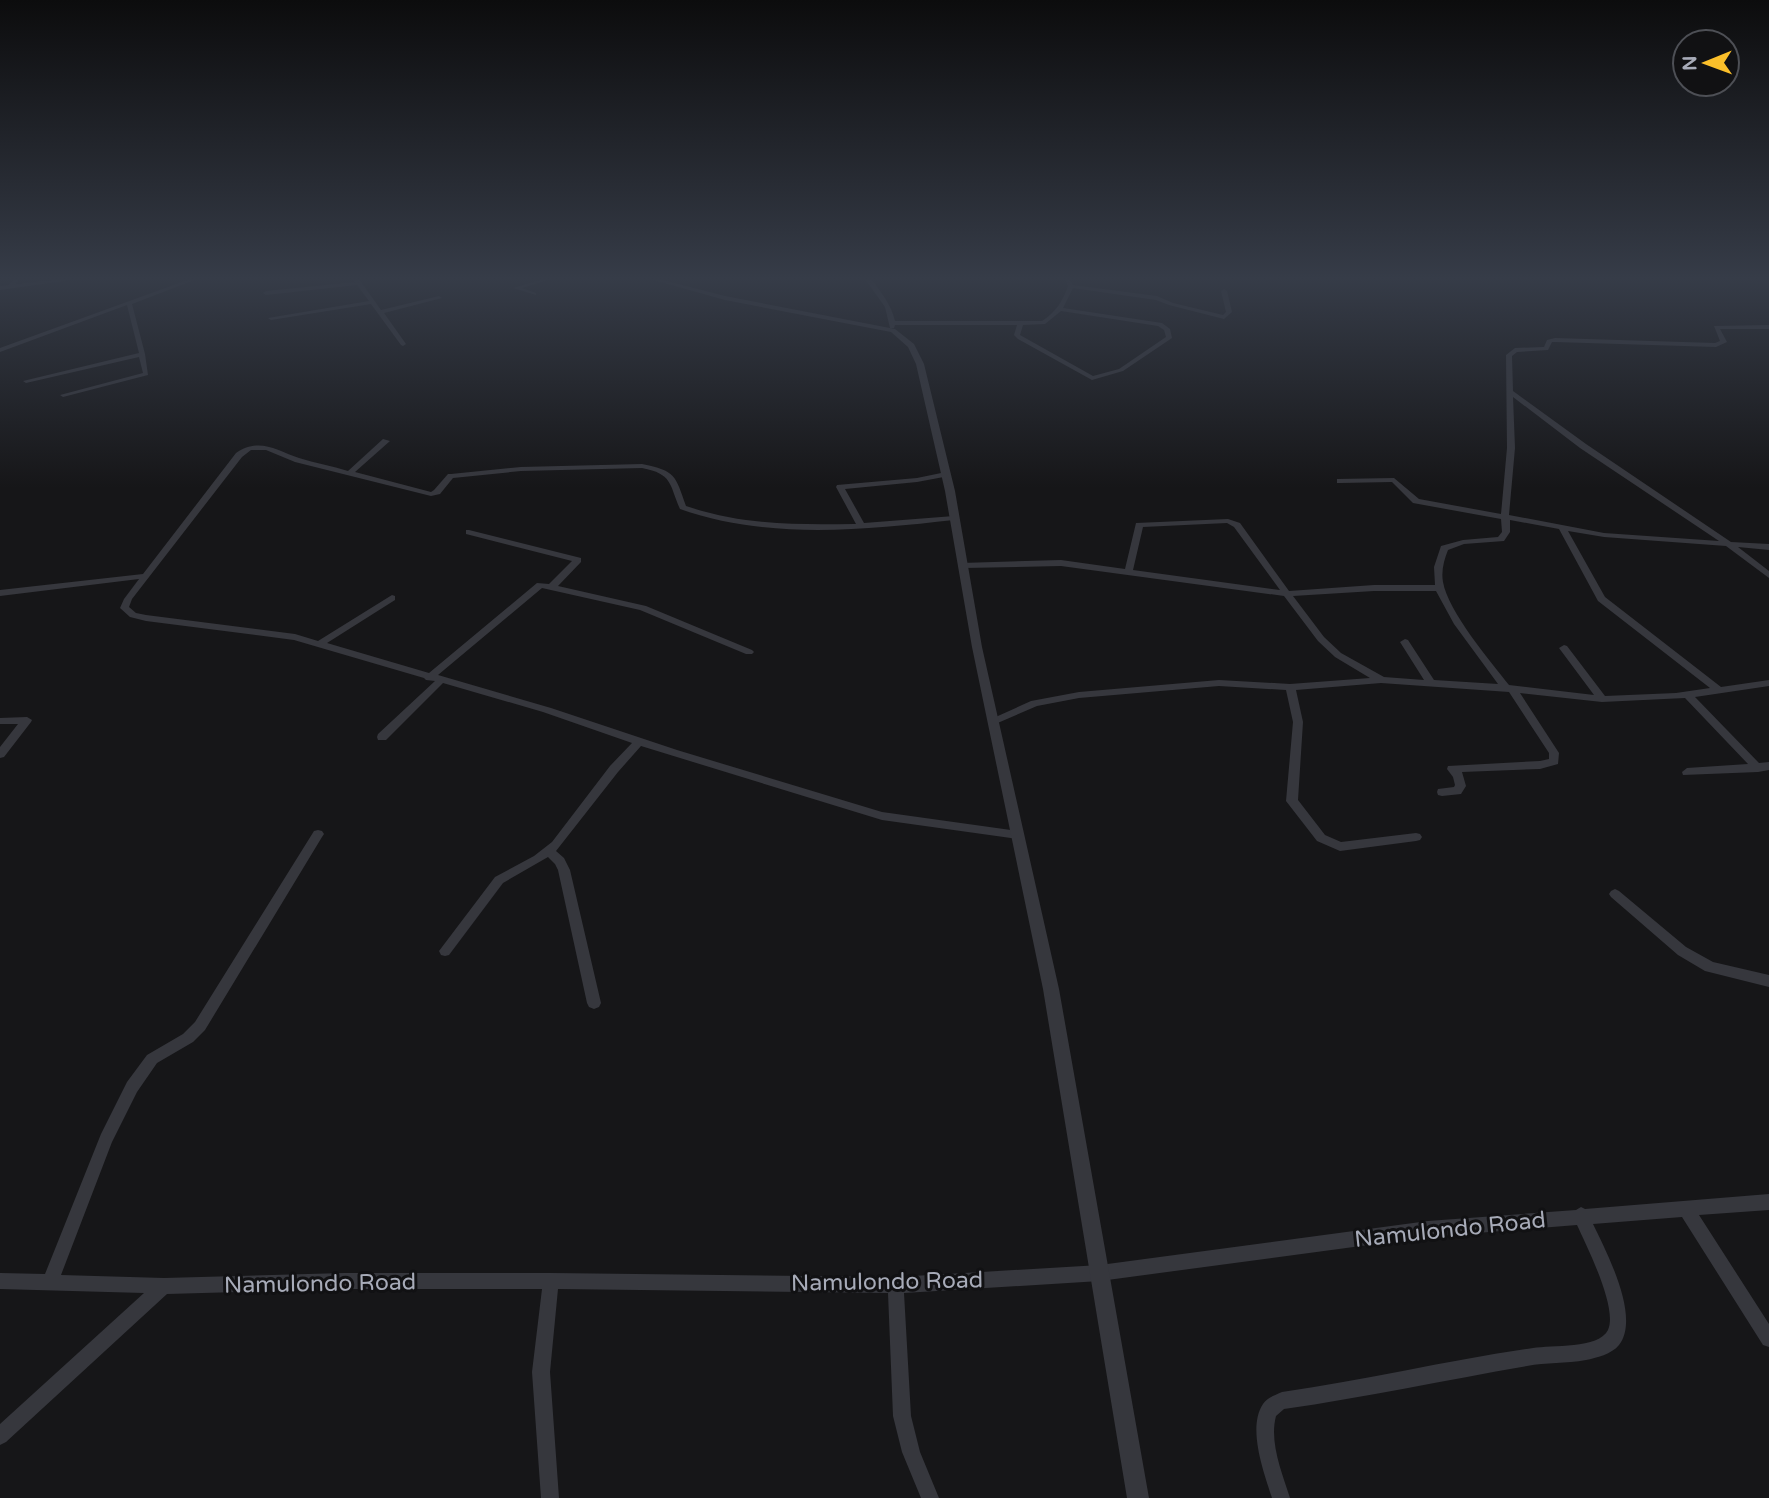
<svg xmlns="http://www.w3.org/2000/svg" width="1769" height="1498" font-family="'Varela Round',sans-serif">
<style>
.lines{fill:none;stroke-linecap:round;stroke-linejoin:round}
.minor{fill:#36373d;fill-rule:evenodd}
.tertiary{fill:#36373d;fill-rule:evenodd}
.labels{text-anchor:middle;stroke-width:6;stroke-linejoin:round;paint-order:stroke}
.near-street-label{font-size:23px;fill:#a7abb8;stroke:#111113}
</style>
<rect width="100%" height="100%" fill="#161618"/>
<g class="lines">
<g class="minor">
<polygon points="14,279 20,279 13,287 9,287 8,286"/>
<polygon points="190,279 197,279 132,304 145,354 148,375 63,397 60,395 143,373 139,357 26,383 23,381 139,353 127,305 0,352 0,348"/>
<polygon points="354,279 359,279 381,310 439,296 442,298 384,313 406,344 403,346 401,345 371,304 271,320 268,318 369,301 357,285 266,295 263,293 266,291 355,282"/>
<polygon points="543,279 551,279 522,288 536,293 536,295 513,288"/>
<path d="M865,279h6c10,13 20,25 24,42h147c13,-8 21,-20 26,-35l-3,-7h4l4,6 84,11 16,7 50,12 3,-3 -5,-21 3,-2 3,2 5,21 -8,7 -55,-14 -13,-5 -83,-12 -10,20 99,15 8,6 2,9 -49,33 -31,9 -74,-41 -4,-4 3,-10h-122l-1,3h-4l-5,-21zM1061,311l97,15 6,4 2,7 -47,32 -26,7 -73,-41 3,-10 22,-1z"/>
<path d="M1769,325v4h-49l7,13 -11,5 -161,-5h-3l-4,8 -31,2 -5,4 1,35 73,53 145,98 38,2v6l-31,-3 31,24v7l-43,-32 -122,-9 -36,-6 37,66 116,90 48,-7v6l-74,11 64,66 10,-1v8l-11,2 -75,3 -1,-3 5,-4 61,-4 -63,-66 -83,4 -82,-9 39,60 -1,11 -18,5 -78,3 4,14 -5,8 -19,2 -4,-1 -1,-3 1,-3 16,-2 1,-2 -2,-8 -6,-8 1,-3 92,-5 9,-2v-6l-40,-61 -128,-9 -85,7 7,32 -5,78 27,35 16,7 75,-9 4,1 2,3 -2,3 -4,1 -76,10 -23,-10 -31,-40 7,-79 -7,-32 -67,-4 -140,12 -42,8 -44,19 -5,-3 1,-2 42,-19 48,-9 140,-12 71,4 80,-6 -35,-21 -17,-16 -34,-45 -223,-30 -97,2 -4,-3 1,-2 100,-3 64,9 11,-46 92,-4 12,4 49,68 85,-6h61l-1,-18 7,-21 22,-6 35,-3 4,-5 -1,-13 -88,-16 -21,-21 -52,1h-3v-4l57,-1 25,21 82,15 6,-66 -1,-93 9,-7 29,-1 3,-7 8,-2 160,5 5,-2 -6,-15zM1513,397l67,51 139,93 -115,-8 -95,-18 6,-67zM1510,520l49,9 39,72 112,87 -34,5 -71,3 -38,-50 -3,-1 -5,3 35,47 -85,-10c-19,-24 -61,-74 -66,-103 -2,-11 1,-22 5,-32l16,-6 40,-3 6,-9zM1227,523l7,4 46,63 -147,-20 10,-43zM1374,591h62l18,33 44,60 -64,-4 -26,-40 -3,-1 -5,3 24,38 -40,-3 -43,-24 -17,-16 -31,-41z"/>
<path d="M383,439l7,2 -35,31 76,20 3,-2 14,-16h3l70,-7 121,-3c34,7 33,11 44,42 56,19 110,19 168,18h2l-20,-37 1,-2 80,-7 29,-6 4,2 -1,2 -32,6 -72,7 19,34 90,-7 4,2 -4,2c-91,10 -186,20 -274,-11 -11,-25 -7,-35 -38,-41l-121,3 -68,7 -13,16 -9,2 -136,-34 -29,-12h-15l-9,7 -110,142 -3,8 7,6 10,2 149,19 23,7 74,-46 3,1v4l-68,43 102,30 108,-90 12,1 23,-23 -106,-27v-4h3l112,28v4l-23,24 88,20 106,44 2,2 -2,2h-6l-106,-44 -98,-22 -104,87 113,33 126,42 205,62 136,19 4,1 2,3 -2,3 -4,1 -136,-19 -241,-74 -23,26 -62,79 8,7 6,12 31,133 -2,4 -5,2 -5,-2 -2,-4 -29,-133 -3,-6 -7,-7 -45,26 -54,72 -4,1 -4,-1 -2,-4 56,-74 39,-21 18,-14 58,-76 22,-23 -89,-31 -100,-29 -57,57h-8l-1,-3 1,-3 57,-53 -9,-1 -2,-2 -130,-38 -148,-19 -16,-4 -10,-9 4,-9 15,-20 -139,17v-6l143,-16 93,-121c23,-16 40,-3 63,5 16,5 33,8 49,13z"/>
<polygon points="27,717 32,720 31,722 4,757 0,758 0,747 18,724 0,724 0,718"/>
<path d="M318,830l4,1 2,3 -2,3 -117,193 -12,12 -36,21 -20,29 -25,50 -51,133 103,3 180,-5h207l345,4 204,-12 328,-44 148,-11 5,-3 4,2 184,-15v16l-70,5 70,109v23l-6,-2 -81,-128 -89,7c13,27 48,93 26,121 -7,9 -23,13 -33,15 -20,4 -40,2 -59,6 -81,14 -161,31 -243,43l-8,7c-7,26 6,57 14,82h-18c-8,-25 -25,-70 -9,-94 4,-6 12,-9 19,-12 84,-12 167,-32 251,-44 18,-3 66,1 75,-18 10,-22 -21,-83 -31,-105l-149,12 -328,44 -196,12 7,123 9,36 19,46h-18l-19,-46 -9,-36 -5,-123 -330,-4 -8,83 9,126h-18l-9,-126 10,-83h-198l-177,5 -161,148 -6,3v-21l144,-131 -144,-4v-16l45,1 56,-140 26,-52 20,-27 36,-21 12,-12 119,-191z"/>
<polygon points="1615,889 1619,891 1686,947 1713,962 1769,975 1769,987 1705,971 1678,955 1611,897 1609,894 1611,891"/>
</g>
<g class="tertiary">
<polygon points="62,279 78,279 0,290 0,286"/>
<polygon points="650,279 659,279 725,296 895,329 914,344 924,364 955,491 982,647 1059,989 1149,1498 1127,1498 1043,989 972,647 945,491 916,364 908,347 891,332 725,300"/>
</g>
</g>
<linearGradient id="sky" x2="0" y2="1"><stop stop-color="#0c0c0d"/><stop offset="0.57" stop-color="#363c48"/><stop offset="1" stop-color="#363c48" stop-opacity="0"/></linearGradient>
<rect width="1769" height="488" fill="url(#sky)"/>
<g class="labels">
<g class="near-street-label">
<text transform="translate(1450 1229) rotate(-6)" y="8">Namulondo Road</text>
<text transform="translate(887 1281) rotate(-1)" y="8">Namulondo Road</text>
<text transform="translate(320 1283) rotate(-1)" y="8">Namulondo Road</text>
</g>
</g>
<g transform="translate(1706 63) rotate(269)"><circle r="33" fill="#111113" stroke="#4d4f55" stroke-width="2"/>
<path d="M0-5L12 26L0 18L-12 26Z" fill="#fbbf2a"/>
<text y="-10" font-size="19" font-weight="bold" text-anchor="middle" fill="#a7abb8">N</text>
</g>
</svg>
